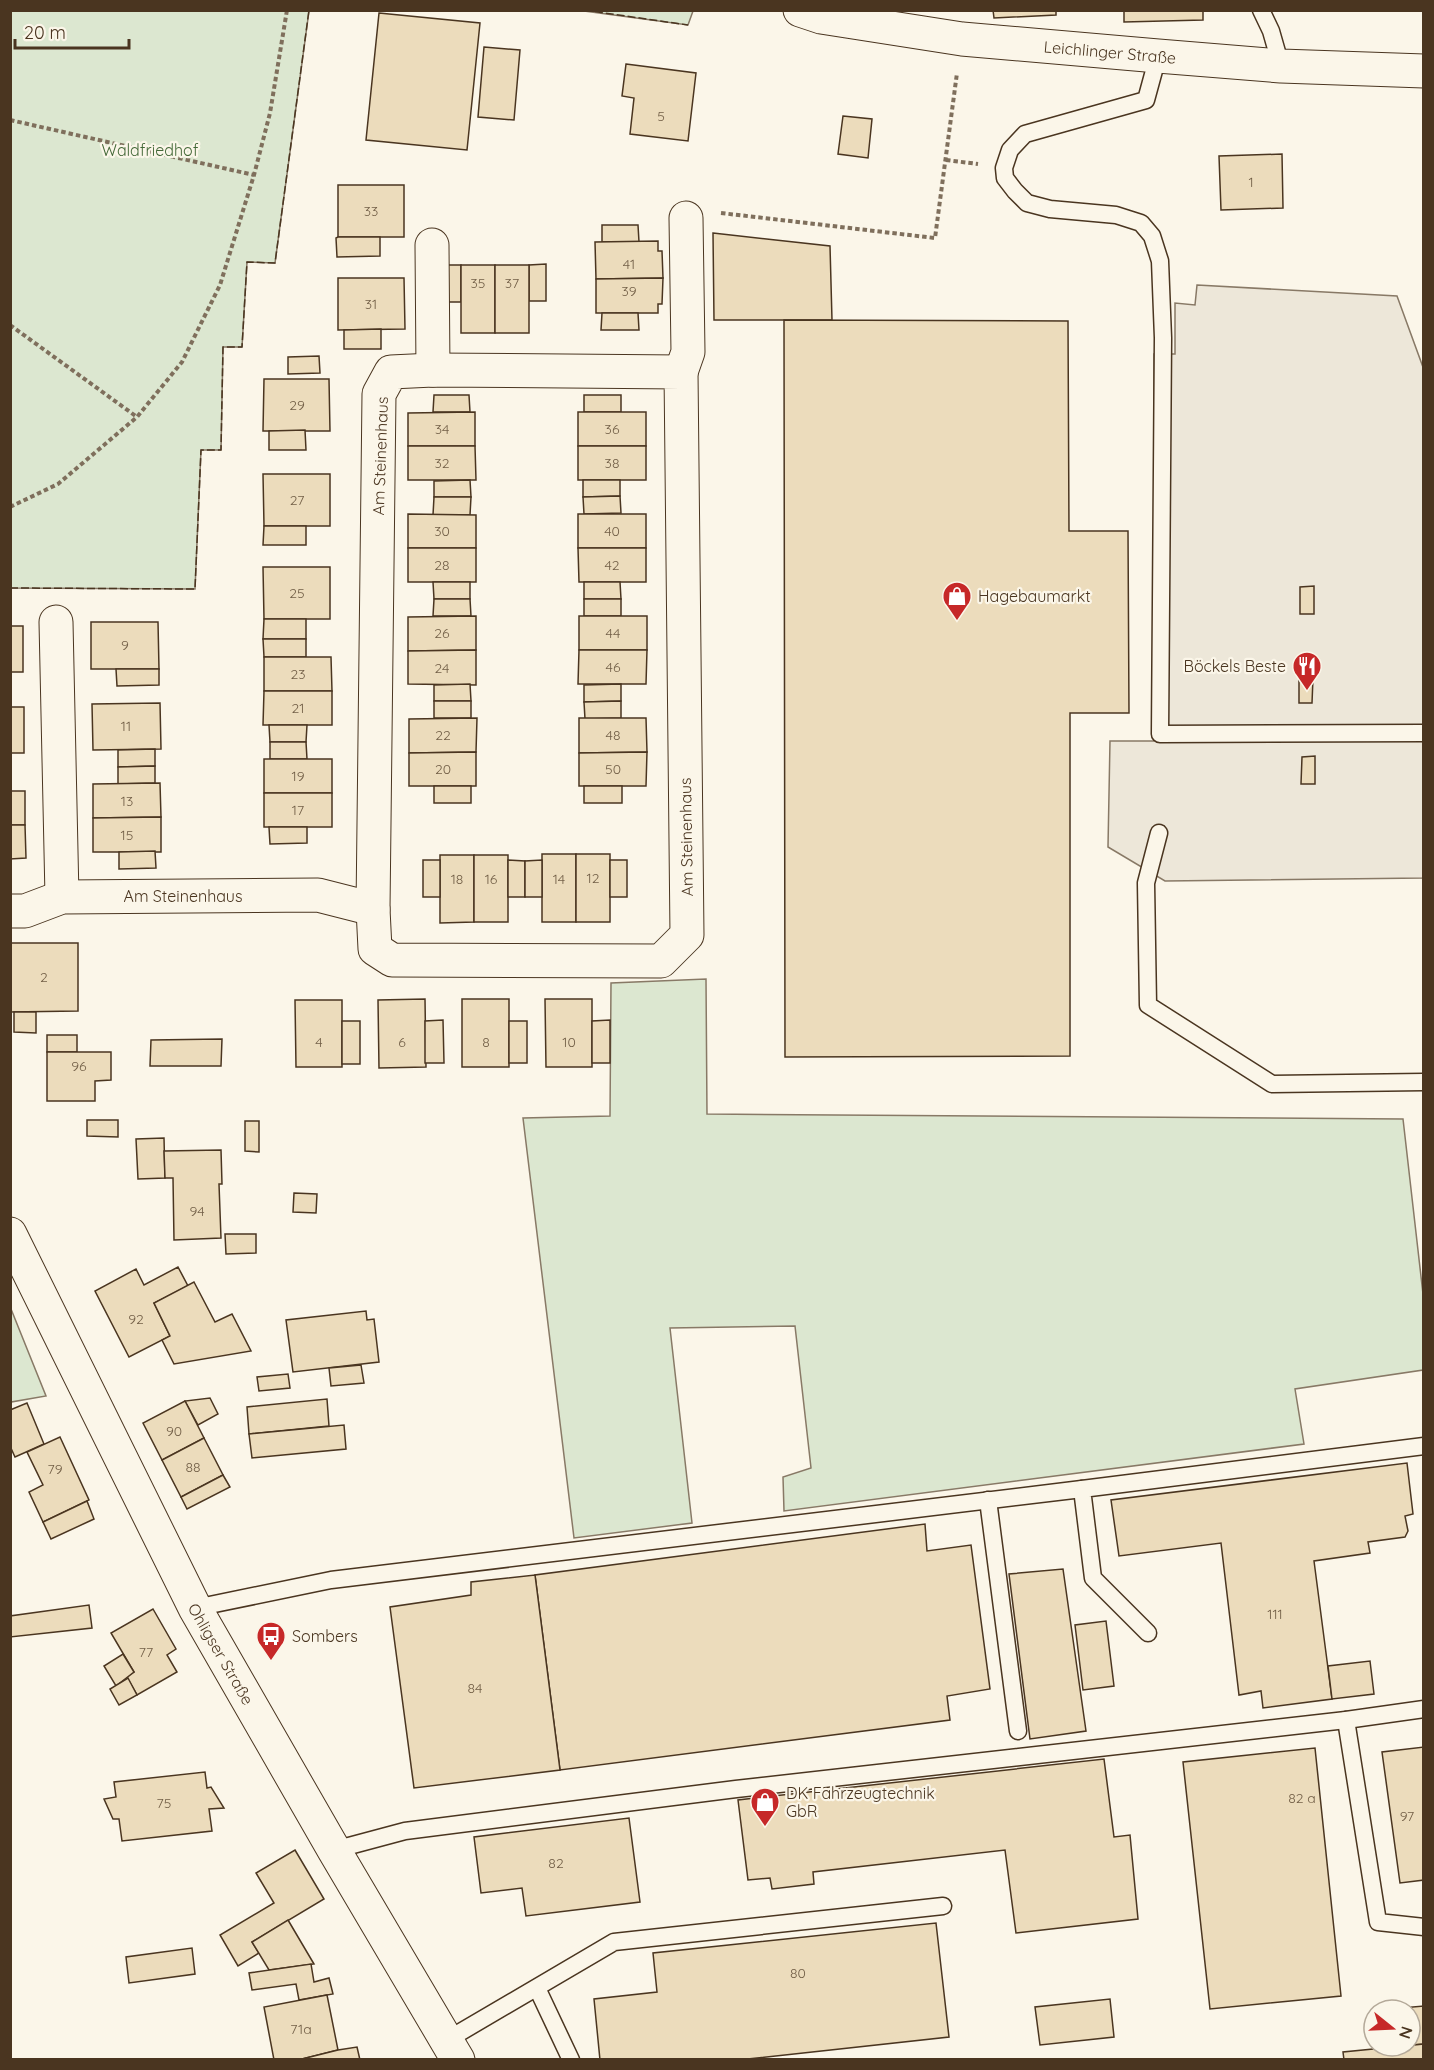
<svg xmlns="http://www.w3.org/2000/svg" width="1434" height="2070" font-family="Quicksand,sans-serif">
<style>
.green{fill:#dce7d0;stroke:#887966;stroke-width:1.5}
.parking{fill:#ede7d9;stroke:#887966;stroke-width:1.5}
.building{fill:#ecdcbc;stroke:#4a3520;stroke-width:1.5}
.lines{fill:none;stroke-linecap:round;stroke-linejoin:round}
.lane-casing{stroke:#4a3520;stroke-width:19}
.street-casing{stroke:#4a3520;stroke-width:35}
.secondary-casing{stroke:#4a3520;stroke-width:35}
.path{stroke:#7f6f5c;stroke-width:4;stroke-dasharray:4.5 3;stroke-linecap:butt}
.lane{stroke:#fbf6e9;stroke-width:16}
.street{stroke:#fbf6e9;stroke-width:33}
.secondary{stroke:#fbf6e9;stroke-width:33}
.fence{stroke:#4a3520;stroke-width:1.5;stroke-dasharray:8 3;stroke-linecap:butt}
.labels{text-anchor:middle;stroke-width:4.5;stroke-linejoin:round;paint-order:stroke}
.number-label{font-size:14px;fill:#725f47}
.street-label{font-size:16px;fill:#4a3520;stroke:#fbf6e9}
.park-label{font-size:16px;fill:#436837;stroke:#fbf6e9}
.poi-label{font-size:16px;fill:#4a3520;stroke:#fbf6e9;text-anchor:start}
</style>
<rect width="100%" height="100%" fill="#fbf6e9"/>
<g class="green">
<polygon points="11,10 309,11 275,263 247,262 242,347 223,347 221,450 201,450 195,589 11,588"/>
<polygon points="584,11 693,11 688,25"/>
<polygon points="706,979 707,1114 1403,1119 1423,1294 1423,1370 1295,1389 1304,1444 784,1511 783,1477 811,1468 795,1326 670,1328 692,1523 574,1538 523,1118 610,1116 611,983"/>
<polygon points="10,1309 11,1309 46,1396 11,1402"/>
</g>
<polygon class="parking" points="1197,285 1397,296 1424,370 1423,878 1165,881 1108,847 1110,741 1154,741 1154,354 1175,354 1175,303 1195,305"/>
<g class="building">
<polygon points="993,10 1056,10 1056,15 994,18"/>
<polygon points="1124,10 1203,10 1203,20 1124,22"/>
<polygon points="379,13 480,23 467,150 366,140"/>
<polygon points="484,47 520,50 514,120 478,117"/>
<polygon points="626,64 696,73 688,141 630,134 634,98 622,96"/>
<polygon points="843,116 872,119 868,158 838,154"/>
<polygon points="1282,154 1283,208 1221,210 1219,156"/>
<rect x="338" y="185" width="66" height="52"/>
<polygon points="602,225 638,225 639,242 602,242"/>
<polygon points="713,233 830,246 832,320 714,320"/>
<polygon points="338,237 380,237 380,256 337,257 336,238"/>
<polygon points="658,241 658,251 662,251 663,278 596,279 595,242"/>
<polygon points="546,264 546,301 529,301 529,265"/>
<rect x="445" y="265" width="16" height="37"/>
<rect x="461" y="265" width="34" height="68"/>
<rect x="495" y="265" width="34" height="68"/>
<polygon points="338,278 404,278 405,329 338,330"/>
<polygon points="663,278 662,304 658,304 658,313 596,313 596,279"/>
<polygon points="602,313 638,313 639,330 601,330"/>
<polygon points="784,320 1068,321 1069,531 1128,531 1129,713 1070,713 1070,1056 785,1057"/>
<polygon points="381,329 381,349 344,349 344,330"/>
<polygon points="319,356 320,373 288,374 288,357"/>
<polygon points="264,379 329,379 330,431 263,431"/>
<polygon points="434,395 469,395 470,412 433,412"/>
<rect x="584" y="395" width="37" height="17"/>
<polygon points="475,412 475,446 408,446 408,413"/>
<rect x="578" y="412" width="68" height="34"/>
<polygon points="305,430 306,450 269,450 269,431"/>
<polygon points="408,446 475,446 476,480 408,480"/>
<rect x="578" y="446" width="68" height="34"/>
<polygon points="263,474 330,474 330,526 264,526"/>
<polygon points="470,480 471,497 434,497 434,481"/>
<polygon points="583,480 620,480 620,496 583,497"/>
<polygon points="620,496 621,513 584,514 583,497"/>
<polygon points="434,497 471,497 470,515 433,515"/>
<polygon points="408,514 476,515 476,548 408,548"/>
<rect x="578" y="514" width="68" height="34"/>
<polygon points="264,526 306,526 306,545 263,545"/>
<rect x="408" y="548" width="68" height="34"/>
<polygon points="578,548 646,548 646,582 579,582"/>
<polygon points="263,567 330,567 330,619 264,619"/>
<polygon points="433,582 470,582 470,599 434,599"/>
<polygon points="584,582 620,582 621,599 584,599"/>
<polygon points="1314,586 1314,614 1300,614 1300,587"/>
<polygon points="434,599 470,599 471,616 433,616"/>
<rect x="584" y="599" width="37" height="17"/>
<polygon points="476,616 476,650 408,651 408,617"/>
<rect x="579" y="616" width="68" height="34"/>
<polygon points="264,619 306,619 306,639 263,639"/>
<polygon points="91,622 158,622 159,669 91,669"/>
<rect x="10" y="626" width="13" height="46"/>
<polygon points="263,639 306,639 306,657 264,657"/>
<polygon points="476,650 476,685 408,684 408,651"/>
<polygon points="579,650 647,650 646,684 578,684"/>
<polygon points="264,657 331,657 332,691 264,691"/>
<polygon points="116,669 159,669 159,685 117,686"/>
<polygon points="1299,678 1313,678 1312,703 1299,703"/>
<polygon points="470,684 471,701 434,701 434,685"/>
<polygon points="621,684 621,701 584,702 584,685"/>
<polygon points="264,691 332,691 332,725 263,725"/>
<rect x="434" y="701" width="37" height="17"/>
<polygon points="621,701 621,718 585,719 584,702"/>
<polygon points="160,703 161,749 93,750 92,704"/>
<rect x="10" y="707" width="14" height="46"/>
<polygon points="477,718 476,752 409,753 409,719"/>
<polygon points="579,718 646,718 647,752 579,753"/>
<polygon points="269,725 307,725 306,742 270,742"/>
<polygon points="270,742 306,742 307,759 270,759"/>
<polygon points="155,749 155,766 118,767 118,750"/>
<polygon points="476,752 476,786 409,786 409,753"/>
<polygon points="647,752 646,786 579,786 579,753"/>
<polygon points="1315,756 1315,784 1301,784 1302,757"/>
<rect x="264" y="759" width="68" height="34"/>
<polygon points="155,766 155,783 118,784 118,767"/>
<polygon points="160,783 161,817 93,818 93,784"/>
<rect x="434" y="786" width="37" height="17"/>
<rect x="584" y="786" width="38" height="17"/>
<rect x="10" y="791" width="15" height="34"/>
<rect x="264" y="793" width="68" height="34"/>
<polygon points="161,817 161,852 93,852 93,818"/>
<polygon points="10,825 25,825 26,858 10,859"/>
<polygon points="269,827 307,827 307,843 270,844"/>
<polygon points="155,851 156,868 119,869 119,852"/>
<rect x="542" y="854" width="34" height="68"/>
<rect x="576" y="854" width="34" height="68"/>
<polygon points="440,855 474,855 474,922 440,923"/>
<rect x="474" y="855" width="34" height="67"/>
<rect x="423" y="860" width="17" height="37"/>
<polygon points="508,860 525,861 525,897 508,897"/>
<polygon points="542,860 542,897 525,897 525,861"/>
<rect x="610" y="860" width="17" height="37"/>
<polygon points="10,943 78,943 78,1011 10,1012"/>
<polygon points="425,999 426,1067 379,1068 378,1000"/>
<rect x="462" y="999" width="47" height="68"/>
<polygon points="545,999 592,999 592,1067 546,1067"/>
<polygon points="295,1000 342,1000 342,1067 296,1067"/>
<polygon points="14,1012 36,1012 36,1033 14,1032"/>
<polygon points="443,1020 444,1063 425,1063 425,1021"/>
<polygon points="610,1020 610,1063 592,1063 592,1021"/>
<rect x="342" y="1021" width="18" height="43"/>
<rect x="509" y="1021" width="18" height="42"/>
<rect x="47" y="1035" width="30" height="17"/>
<polygon points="222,1039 221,1066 150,1066 151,1040"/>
<polygon points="47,1052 111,1052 111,1080 95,1081 95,1101 47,1101"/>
<polygon points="87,1120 118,1120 118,1137 87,1136"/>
<polygon points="245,1121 259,1121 259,1152 245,1151"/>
<polygon points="164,1138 165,1178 138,1179 136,1139"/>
<polygon points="221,1150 222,1184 219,1184 221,1238 174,1240 173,1178 165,1178 164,1151"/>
<polygon points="294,1193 317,1194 316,1213 293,1212"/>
<polygon points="225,1234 256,1234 256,1253 226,1254"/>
<polygon points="178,1267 188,1286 154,1303 170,1336 129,1357 95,1291 136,1269 144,1285"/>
<polygon points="194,1282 215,1322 232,1314 251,1351 174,1364 162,1340 170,1336 154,1303"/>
<polygon points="366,1311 367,1320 374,1319 379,1362 293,1372 286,1320"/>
<polygon points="361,1365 364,1383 331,1386 329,1368"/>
<polygon points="288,1374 290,1388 259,1391 257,1377"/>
<polygon points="210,1398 218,1414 198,1425 185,1401"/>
<polygon points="327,1399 329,1426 249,1434 247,1407"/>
<polygon points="185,1401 204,1438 162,1460 143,1423"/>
<polygon points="27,1403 44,1444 15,1457 10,1446 10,1410"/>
<polygon points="344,1425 346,1449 252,1458 249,1434"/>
<polygon points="60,1437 89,1500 43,1522 29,1492 43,1485 27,1452"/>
<polygon points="204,1438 223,1475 181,1497 162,1460"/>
<polygon points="1407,1463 1413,1514 1405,1516 1408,1531 1405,1537 1368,1542 1370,1553 1314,1561 1332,1699 1263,1708 1261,1691 1239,1695 1221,1543 1119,1556 1111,1500"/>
<polygon points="223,1475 230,1487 187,1509 181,1497"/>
<polygon points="87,1501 94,1519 51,1539 43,1522"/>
<polygon points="925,1524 927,1551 971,1545 990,1689 947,1696 950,1720 560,1770 535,1575"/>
<polygon points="1063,1569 1086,1731 1030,1739 1009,1574"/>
<polygon points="535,1575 560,1770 414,1788 390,1607 471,1595 471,1582"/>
<polygon points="89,1605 92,1628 10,1637 10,1616"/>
<polygon points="153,1609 176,1649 167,1655 177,1672 137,1695 126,1676 134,1672 111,1633"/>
<polygon points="1106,1621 1114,1686 1083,1690 1075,1625"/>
<polygon points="123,1654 134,1672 116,1686 104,1666"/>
<polygon points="1370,1661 1374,1694 1332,1699 1328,1666"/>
<polygon points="128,1678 137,1695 119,1705 110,1689"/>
<polygon points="1424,1747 1424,1880 1400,1883 1382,1752"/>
<polygon points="1315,1748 1341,1996 1210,2009 1183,1762"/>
<polygon points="1104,1759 1114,1837 1130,1835 1138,1919 1016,1933 1005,1850 813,1872 814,1884 772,1889 770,1878 748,1880 738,1800"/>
<polygon points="205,1772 207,1788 211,1787 224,1808 209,1809 212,1831 122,1841 119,1819 113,1819 104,1799 116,1797 114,1782"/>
<polygon points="629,1818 640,1902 526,1916 522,1888 481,1893 474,1837"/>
<polygon points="295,1850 324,1899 252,1942 259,1953 238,1966 220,1935 274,1903 256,1873"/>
<polygon points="288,1920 314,1964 269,1970 252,1942"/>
<polygon points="936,1923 949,2037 738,2060 600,2060 594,1999 657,1992 653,1953"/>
<polygon points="192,1948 195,1974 129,1983 126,1957"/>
<polygon points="311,1964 314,1982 329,1978 333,1994 299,2000 296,1984 252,1990 249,1973"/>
<polygon points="327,1995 338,2050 298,2060 274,2060 264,2007"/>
<polygon points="1110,1999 1114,2037 1040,2045 1035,2007"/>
<polygon points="1424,2006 1424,2044 1410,2045 1410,2010 1389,2009"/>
<polygon points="1424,2044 1424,2060 1344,2060 1343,2052"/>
<polygon points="357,2047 360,2060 298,2060 338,2050"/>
</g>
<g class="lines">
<g class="lane-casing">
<g id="lane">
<polyline points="1261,10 1271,31 1281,66"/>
<polyline points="1158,56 1146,100 1025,134 1010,150 1004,168 1005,178 1015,191 1027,203 1050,209 1116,215 1141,223 1152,236 1160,261 1163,338 1160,734 1424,733"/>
<polyline points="1159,833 1146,883 1148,1005 1272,1084 1424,1082"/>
<polyline points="988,1500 1018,1731"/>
<polyline points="195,1608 331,1580 1082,1489"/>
<polyline points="1148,1633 1093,1578 1082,1489 1424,1446"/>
<polyline points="1346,1720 1378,1922 1424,1927"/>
<polyline points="334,1850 405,1831 736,1789 1346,1720 1424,1709"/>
<polyline points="537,1988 571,2060"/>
<polyline points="447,2040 614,1942 943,1906"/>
</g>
</g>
<g class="street-casing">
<g id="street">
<polyline points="800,10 821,17 962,39 1158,56 1281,66 1424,71"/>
<polyline points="432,245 433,370"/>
<polygon points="433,370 681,372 687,935 661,961 392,960 375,949 373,909 379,394 391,372"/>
<polyline points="681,372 688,352 686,218"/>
<polyline points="56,622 62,897"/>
<polyline points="10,911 25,911 62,897 318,895 373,909"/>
</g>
</g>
<g class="secondary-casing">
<polyline id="secondary" points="10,1234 195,1608 334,1850 458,2060"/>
</g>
<g class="path">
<polyline points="10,120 254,175"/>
<polyline points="946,160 978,164"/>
<polyline points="721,213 935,238 957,73"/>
<polyline points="10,325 137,417"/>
<polyline points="10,507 58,484 137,417 182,362 220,285 254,175 270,113 287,10"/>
</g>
<use href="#lane" class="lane"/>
<use href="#street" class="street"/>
<use href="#secondary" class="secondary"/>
<g class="fence">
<polyline points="584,10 688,25"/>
<polyline points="10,588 195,589 201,450 221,450 223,347 242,347 247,262 275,263 309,10"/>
</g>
</g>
<defs>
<g id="shop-pin" transform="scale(1.5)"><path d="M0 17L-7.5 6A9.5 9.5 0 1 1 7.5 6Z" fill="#c62828" stroke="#fbf6e9"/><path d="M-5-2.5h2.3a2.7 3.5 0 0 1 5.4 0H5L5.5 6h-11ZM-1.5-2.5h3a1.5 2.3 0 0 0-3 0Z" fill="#fff"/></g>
<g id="restaurant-pin" transform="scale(1.5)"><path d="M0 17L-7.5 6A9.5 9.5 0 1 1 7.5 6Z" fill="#c62828" stroke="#fbf6e9"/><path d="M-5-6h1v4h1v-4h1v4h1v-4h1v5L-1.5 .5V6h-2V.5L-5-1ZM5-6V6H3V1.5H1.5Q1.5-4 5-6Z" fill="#fff"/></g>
<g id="bus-pin" transform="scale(1.5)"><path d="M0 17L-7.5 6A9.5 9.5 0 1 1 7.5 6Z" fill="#c62828" stroke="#fbf6e9"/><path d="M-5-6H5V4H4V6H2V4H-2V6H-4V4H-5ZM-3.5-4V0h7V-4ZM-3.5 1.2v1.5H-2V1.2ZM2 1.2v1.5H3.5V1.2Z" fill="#fff"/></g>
</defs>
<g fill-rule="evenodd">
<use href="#shop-pin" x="957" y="596"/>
<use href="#restaurant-pin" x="1307" y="666"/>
<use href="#bus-pin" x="271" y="1636"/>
<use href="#shop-pin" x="765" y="1802"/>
</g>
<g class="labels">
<g class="number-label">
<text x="661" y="121">5</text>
<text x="1251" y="187">1</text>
<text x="371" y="216">33</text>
<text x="629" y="269">41</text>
<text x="478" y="288">35</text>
<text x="512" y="288">37</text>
<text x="629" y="296">39</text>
<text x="371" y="309">31</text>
<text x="297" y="410">29</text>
<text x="442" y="434">34</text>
<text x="612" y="434">36</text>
<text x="442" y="468">32</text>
<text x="612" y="468">38</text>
<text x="297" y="505">27</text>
<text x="442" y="536">30</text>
<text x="612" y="536">40</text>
<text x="442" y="570">28</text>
<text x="612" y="570">42</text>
<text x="297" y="598">25</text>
<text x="442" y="638">26</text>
<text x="613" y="638">44</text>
<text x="125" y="650">9</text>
<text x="613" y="672">46</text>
<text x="442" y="673">24</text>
<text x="298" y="679">23</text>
<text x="298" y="713">21</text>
<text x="126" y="731">11</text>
<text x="443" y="740">22</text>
<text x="613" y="740">48</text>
<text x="443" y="774">20</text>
<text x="613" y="774">50</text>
<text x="298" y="781">19</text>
<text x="127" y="806">13</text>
<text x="298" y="815">17</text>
<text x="127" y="840">15</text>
<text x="593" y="883">12</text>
<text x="457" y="884">18</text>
<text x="491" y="884">16</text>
<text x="559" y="884">14</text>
<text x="44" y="982">2</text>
<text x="319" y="1047">4</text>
<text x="402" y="1047">6</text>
<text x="486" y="1047">8</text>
<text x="569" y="1047">10</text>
<text x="79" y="1071">96</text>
<text x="197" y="1216">94</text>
<text x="136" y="1324">92</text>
<text x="174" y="1436">90</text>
<text x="193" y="1472">88</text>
<text x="55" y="1474">79</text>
<text x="1275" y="1619">111</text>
<text x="146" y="1657">77</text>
<text x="475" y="1693">84</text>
<text x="1302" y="1803">82 a</text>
<text x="164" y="1808">75</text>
<text x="1407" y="1821">97</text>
<text x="556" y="1868">82</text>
<text x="798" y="1978">80</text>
<text x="301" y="2034">71a</text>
</g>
<g class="street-label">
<text transform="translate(1110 52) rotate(5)" y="6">Leichlinger Straße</text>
<text transform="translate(380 456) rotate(-88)" y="6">Am Steinenhaus</text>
<text transform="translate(686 837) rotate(-91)" y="6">Am Steinenhaus</text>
<text x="183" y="902">Am Steinenhaus</text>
<text transform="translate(221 1654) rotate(60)" y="6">Ohligser Straße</text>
</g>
<g class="park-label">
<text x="150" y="156">Waldfriedhof</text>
</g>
<g class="poi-label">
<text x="978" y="602">Hagebaumarkt</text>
<text x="1286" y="672" text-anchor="end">Böckels Beste</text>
<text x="292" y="1642">Sombers</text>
<text x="786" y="1799">DK Fahrzeugtechnik<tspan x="786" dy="18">GbR</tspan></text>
</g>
</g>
<rect width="1434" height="2070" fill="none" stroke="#4a3520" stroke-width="24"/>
<g transform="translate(1392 2028) rotate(108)"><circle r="28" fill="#fbf6e9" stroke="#b4a999" stroke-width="1.5"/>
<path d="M0-4.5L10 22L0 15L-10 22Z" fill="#c62828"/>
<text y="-9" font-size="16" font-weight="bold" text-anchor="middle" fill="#4a3520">N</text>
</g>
<path d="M15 39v9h114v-9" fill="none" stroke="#4a3520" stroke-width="3"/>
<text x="24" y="39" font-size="18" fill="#4a3520" stroke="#fbf6e9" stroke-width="4.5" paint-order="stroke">20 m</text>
</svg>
